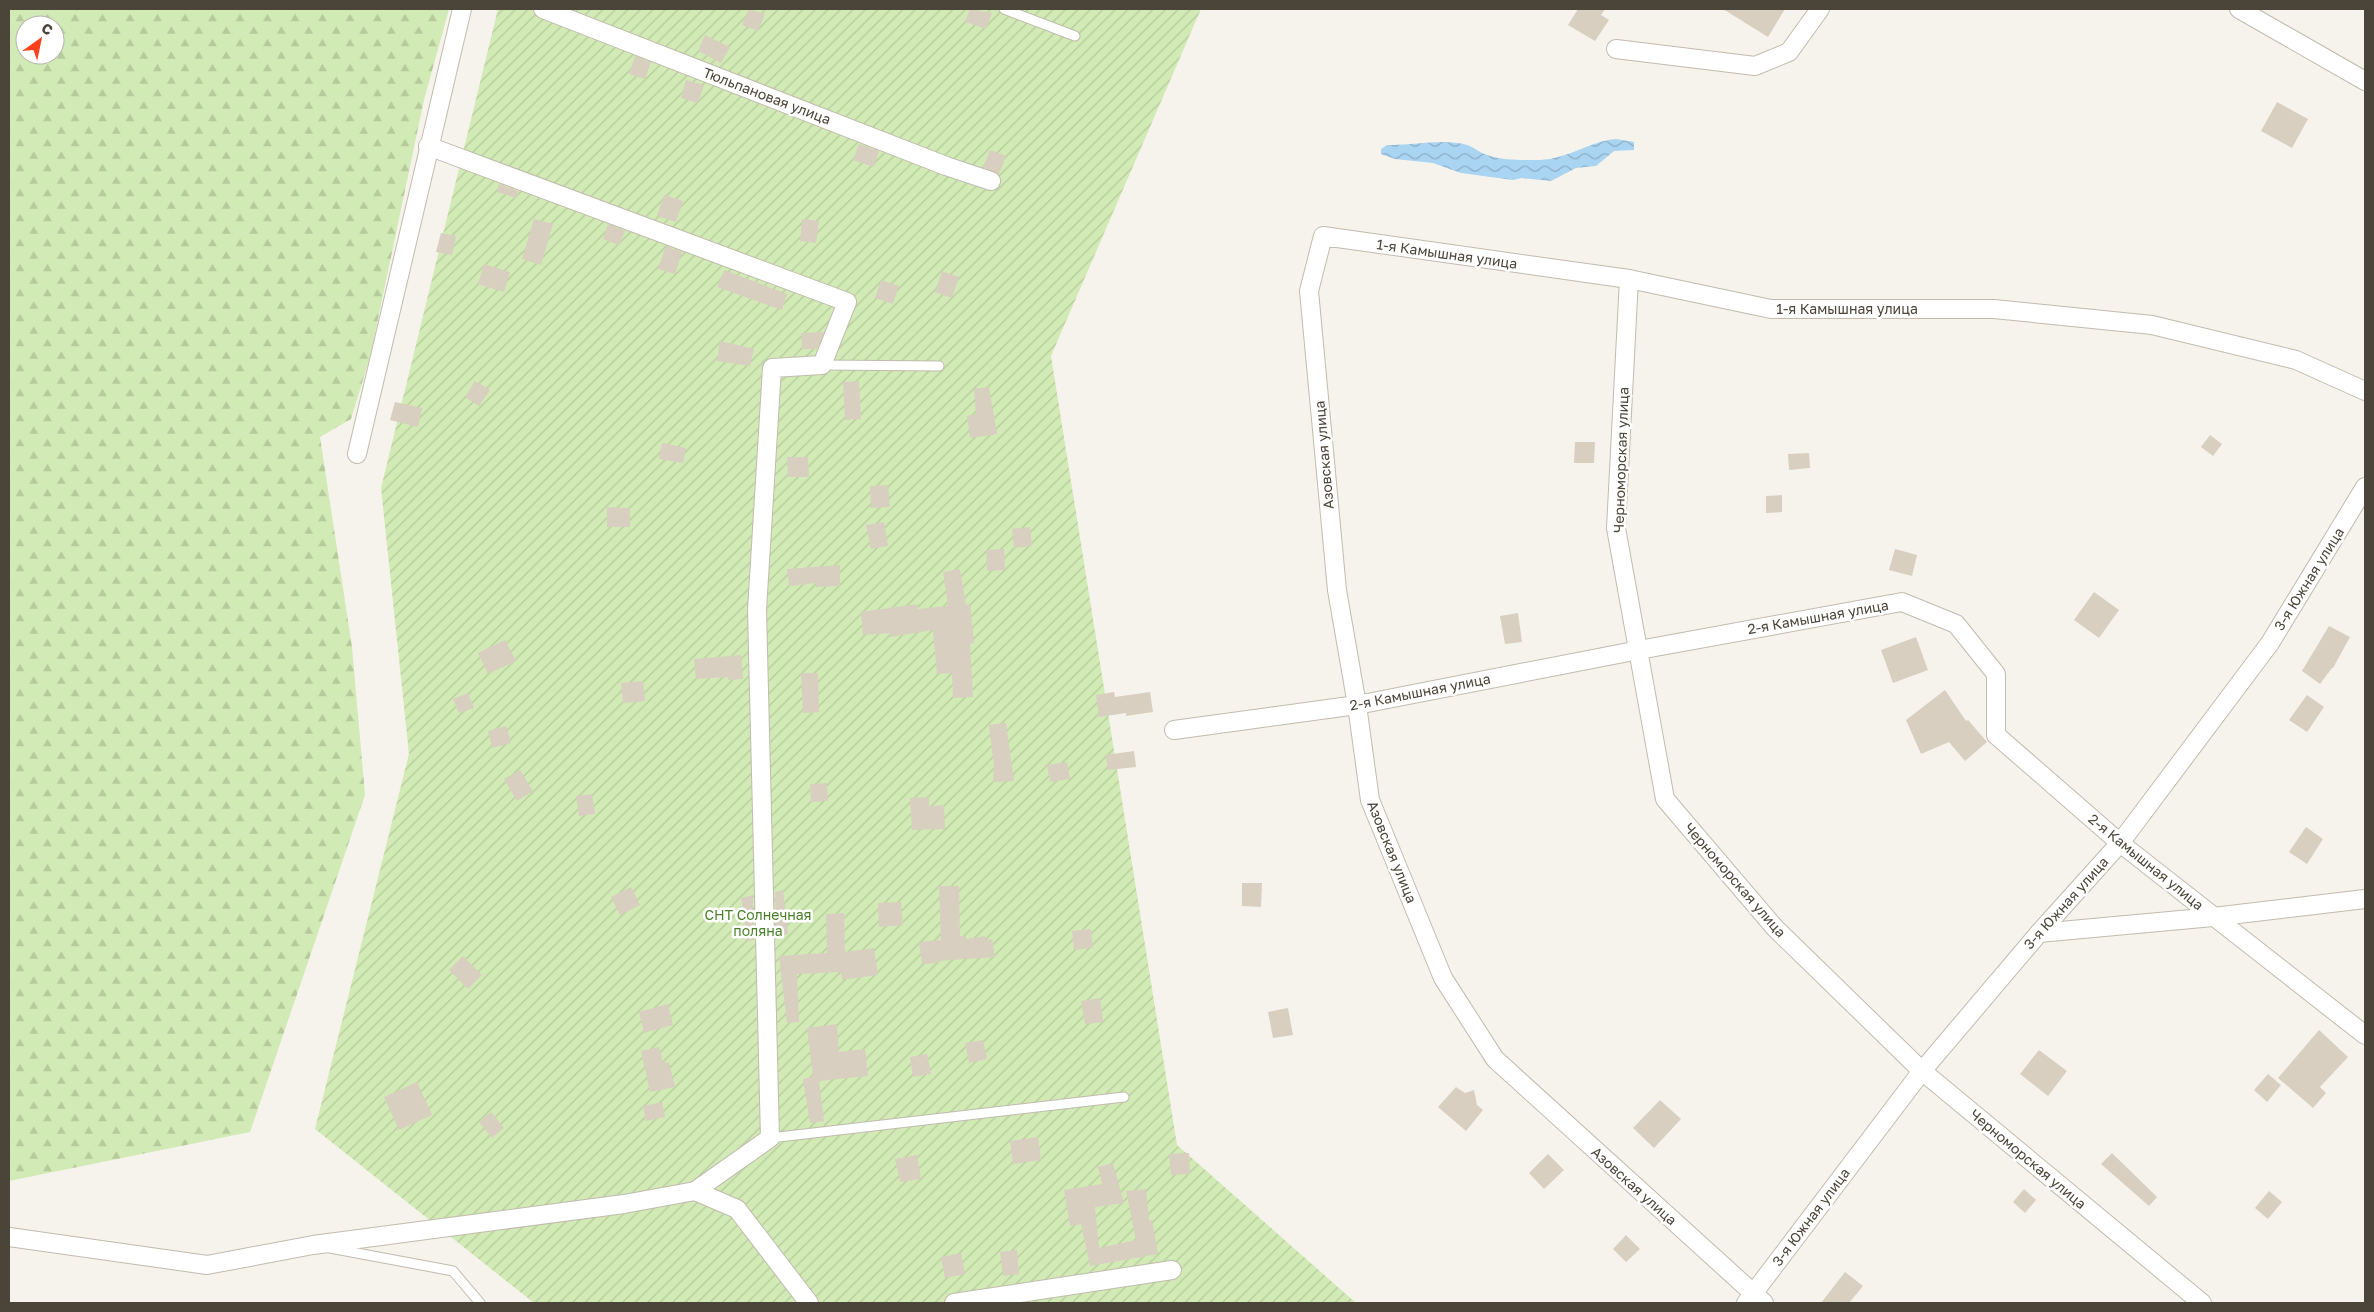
<svg xmlns="http://www.w3.org/2000/svg" width="2374" height="1312" font-family="'Golos Text',sans-serif">
<style>
.forest{fill:url(#forest-firs);fill-rule:evenodd}
.garden{fill:url(#garden-furrows)}
.water{fill:url(#water-waves)}
.building{fill:#d8cfc1}
.lines{fill:none;stroke-linecap:round;stroke-linejoin:round}
.lane-casing{stroke:#c2bbae;stroke-width:11}
.street-casing{stroke:#c2bbae;stroke-width:20}
.lane{stroke:#fff;stroke-width:9}
.street{stroke:#fff;stroke-width:18}
.labels{text-anchor:middle;stroke-width:5;stroke-linejoin:round;paint-order:stroke}
.street-label{font-size:14px;fill:#4b4439;stroke:#fff}
.park-label{font-size:14px;fill:#4a7f2a;stroke:#fff}
</style>
<defs>
<pattern id="forest-firs" width="22" height="20" patternUnits="userSpaceOnUse" patternTransform="scale(1.25)"><rect width="22" height="20" fill="#d2eab5"/><path d="M5 1l3.5 6h-7zM16 11l3.5 6h-7z" fill="#b6ca9c"/></pattern>
<pattern id="garden-furrows" width="10" height="10" patternUnits="userSpaceOnUse" patternTransform="scale(1.25)"><rect width="10" height="10" fill="#d2eab5"/><path d="M-1 1l2-2M0 10L10 0M9 11l2-2" fill="none" stroke="#b6ca9c"/></pattern>
<pattern id="water-waves" width="16" height="10" patternUnits="userSpaceOnUse" patternTransform="scale(1.25)"><rect width="16" height="10" fill="#a9d4f2"/><path d="M0 5q4-4 8 0t8 0" fill="none" stroke="#8caec5"/></pattern>
</defs>
<rect width="100%" height="100%" fill="#f6f3ec"/>
<path class="forest" d="M9,9h440l-25,91 -54,257 -19,62 -31,18 32,210 13,148 -115,337 -241,49zM25,25h30v30h-30z"/>
<polygon class="garden" points="498,9 1201,9 1051,356 1177,1145 1356,1303 534,1303 315,1129 409,754 381,488"/>
<path class="water" d="M1616,139l18,3v8l-20,1 -18,15 -20,2 -25,13 -29,-3 -9,2 -52,-7 -28,-10 -38,-4 -14,-5v-5l6,-4c26,1 55,-7 80,0 7,2 13,8 20,10 17,6 36,5 53,5 28,-1 50,-19 76,-21z"/>
<g class="building">
<polygon points="749,9 765,14 758,31 742,25"/>
<polygon points="970,9 992,13 986,29 965,22"/>
<polygon points="1578,9 1605,9 1601,15 1609,20 1595,41 1568,25"/>
<polygon points="1723,9 1785,9 1768,37"/>
<polygon points="705,35 730,47 721,63 698,51"/>
<polygon points="635,56 651,62 645,79 629,74"/>
<polygon points="686,80 704,85 698,103 681,98"/>
<polygon points="2277,102 2308,119 2292,148 2261,131"/>
<polygon points="859,144 879,151 874,167 853,160"/>
<polygon points="990,150 1006,156 999,174 983,167"/>
<polygon points="499,184 518,191 516,198 497,192"/>
<polygon points="664,195 683,201 676,222 657,216"/>
<polygon points="534,219 553,224 541,265 522,259"/>
<polygon points="802,219 819,221 816,243 800,241"/>
<polygon points="608,224 625,231 619,245 603,239"/>
<polygon points="441,233 456,236 452,255 436,252"/>
<polygon points="666,246 682,252 675,274 658,269"/>
<polygon points="484,264 510,272 504,292 478,284"/>
<polygon points="724,270 787,294 782,310 717,287"/>
<polygon points="942,271 959,277 952,298 935,292"/>
<polygon points="881,280 899,286 893,304 875,298"/>
<polygon points="824,332 817,349 802,349 801,333"/>
<polygon points="720,341 754,349 750,366 717,361"/>
<polygon points="475,381 490,390 479,406 465,397"/>
<polygon points="859,381 861,419 845,420 843,382"/>
<polygon points="989,387 997,434 970,438 967,416 976,414 974,389"/>
<polygon points="395,402 422,408 418,427 390,420"/>
<polygon points="2210,435 2222,444 2213,456 2201,447"/>
<polygon points="1575,442 1595,442 1594,463 1574,463"/>
<polygon points="662,443 686,448 683,463 659,459"/>
<polygon points="1809,453 1810,468 1789,470 1788,454"/>
<polygon points="787,457 808,457 809,477 788,477"/>
<polygon points="888,485 890,507 871,508 870,486"/>
<polygon points="1782,495 1782,512 1766,513 1766,496"/>
<polygon points="607,507 630,508 630,527 607,527"/>
<polygon points="884,522 888,546 871,549 866,525"/>
<polygon points="1030,527 1032,546 1014,548 1012,529"/>
<polygon points="1004,549 1005,570 987,571 986,550"/>
<polygon points="1895,549 1917,555 1912,576 1889,570"/>
<polygon points="840,565 840,586 816,587 816,583 789,586 787,569"/>
<polygon points="960,569 966,605 970,604 974,643 970,644 973,697 953,698 952,673 937,674 933,630 890,637 890,633 863,635 861,612 917,604 918,609 948,606 943,572"/>
<polygon points="2094,592 2119,610 2099,638 2074,620"/>
<polygon points="1518,613 1522,642 1505,644 1500,616"/>
<polygon points="2329,626 2350,637 2333,668 2332,668 2320,684 2302,671"/>
<polygon points="1916,637 1928,670 1893,683 1881,650"/>
<polygon points="505,640 516,661 488,674 478,653"/>
<polygon points="741,655 743,679 728,680 728,677 696,679 694,659"/>
<polygon points="801,673 818,673 819,712 803,713"/>
<polygon points="643,681 645,701 623,703 621,683"/>
<polygon points="1945,690 1966,721 1968,720 1987,742 1965,761 1949,742 1921,754 1906,720"/>
<polygon points="1114,692 1115,697 1150,692 1153,712 1126,716 1126,713 1099,717 1096,695"/>
<polygon points="468,693 474,708 459,713 453,699"/>
<polygon points="2307,695 2324,707 2307,732 2289,720"/>
<polygon points="1006,723 1014,781 993,782 994,766 989,725"/>
<polygon points="506,726 511,743 492,748 488,731"/>
<polygon points="1134,751 1136,767 1108,770 1106,755"/>
<polygon points="1067,762 1070,779 1050,782 1047,765"/>
<polygon points="520,770 533,791 517,801 504,779"/>
<polygon points="827,783 828,801 811,802 810,784"/>
<polygon points="592,794 595,814 579,816 576,796"/>
<polygon points="929,797 929,806 944,805 945,829 912,830 910,798"/>
<polygon points="2306,827 2323,839 2307,864 2289,852"/>
<polygon points="1242,883 1262,883 1261,907 1242,906"/>
<polygon points="939,886 959,886 960,936 966,936 966,939 985,936 985,940 992,939 995,957 938,961 938,963 922,964 919,942 941,940"/>
<polygon points="631,887 640,905 620,915 611,897"/>
<polygon points="783,890 788,934 776,936 775,892"/>
<polygon points="753,895 754,940 747,941 741,898"/>
<polygon points="901,902 903,925 879,927 878,903"/>
<polygon points="844,913 845,952 874,948 878,975 842,980 841,972 797,974 799,1022 787,1023 779,956 827,953 826,914"/>
<polygon points="1091,929 1093,948 1074,950 1072,931"/>
<polygon points="463,956 482,975 468,989 449,970"/>
<polygon points="1100,998 1103,1022 1085,1024 1081,1001"/>
<polygon points="668,1004 673,1025 644,1033 639,1012"/>
<polygon points="1288,1008 1293,1035 1273,1038 1268,1012"/>
<polygon points="837,1024 839,1052 865,1049 868,1076 819,1081 824,1121 810,1123 803,1079 813,1077 807,1028"/>
<polygon points="2319,1030 2348,1057 2320,1087 2326,1093 2313,1108 2278,1078"/>
<polygon points="983,1040 987,1059 969,1063 965,1043"/>
<polygon points="659,1047 663,1063 669,1062 675,1087 650,1092 641,1051"/>
<polygon points="2039,1050 2067,1071 2048,1096 2020,1074"/>
<polygon points="927,1054 931,1074 913,1077 910,1057"/>
<polygon points="2268,1074 2281,1085 2267,1102 2254,1090"/>
<polygon points="417,1082 432,1115 399,1130 384,1097"/>
<polygon points="1456,1087 1465,1093 1474,1090 1477,1105 1483,1110 1466,1131 1438,1107"/>
<polygon points="1660,1100 1681,1119 1654,1148 1633,1128"/>
<polygon points="662,1102 665,1117 646,1121 643,1106"/>
<polygon points="491,1112 504,1128 492,1138 479,1122"/>
<polygon points="1038,1137 1041,1160 1013,1164 1010,1141"/>
<polygon points="1189,1153 1190,1174 1171,1175 1169,1154"/>
<polygon points="2112,1153 2157,1197 2149,1206 2101,1164"/>
<polygon points="1548,1154 1564,1170 1544,1189 1529,1173"/>
<polygon points="917,1155 921,1179 900,1182 895,1159"/>
<polygon points="1113,1163 1124,1203 1095,1207 1099,1248 1136,1240 1126,1191 1146,1189 1149,1221 1152,1220 1158,1254 1090,1266 1081,1224 1070,1226 1064,1190 1102,1184 1098,1167"/>
<polygon points="2024,1189 2036,1200 2025,1213 2013,1202"/>
<polygon points="2269,1191 2282,1202 2268,1219 2255,1208"/>
<polygon points="1626,1235 1640,1249 1626,1262 1613,1249"/>
<polygon points="1017,1250 1019,1274 1003,1276 1000,1252"/>
<polygon points="961,1253 965,1274 945,1278 941,1257"/>
<polygon points="1845,1272 1863,1286 1849,1303 1821,1303"/>
</g>
<g class="lines">
<g class="lane-casing">
<g id="lane">
<polyline points="1004,9 1075,36"/>
<polyline points="822,365 939,366"/>
<polyline points="770,1138 1124,1097"/>
<polyline points="330,1248 453,1271 480,1303"/>
</g>
</g>
<g class="street-casing">
<g id="street">
<polyline points="543,9 946,166 991,181"/>
<polyline points="2239,9 2365,81"/>
<polyline points="1616,49 1755,66 1789,52 1820,9"/>
<polyline points="428,146 847,302 822,365 772,368 757,610 770,1138 695,1191"/>
<polyline points="1629,279 1616,528 1665,799 1775,928 1922,1071 2202,1303"/>
<polyline points="357,454 462,9"/>
<polyline points="1174,730 1357,705 1639,650 1902,602 1956,624 1996,674 1996,735 2120,843 2365,1035"/>
<polyline points="2039,933 2213,917 2365,899"/>
<polyline points="9,1237 207,1265 313,1245 624,1204 695,1191 737,1209 809,1303"/>
<polyline points="954,1303 1172,1270"/>
<polyline points="1746,1303 1922,1071 2039,933 2120,843 2270,643 2365,487"/>
<polyline points="1764,1303 1495,1059 1443,978 1370,800 1357,705 1337,590 1309,291 1323,236 1629,279 1771,309 1994,309 2152,325 2296,360 2365,391"/>
</g>
</g>
<use href="#lane" class="lane"/>
<use href="#street" class="street"/>
</g>
<g class="labels">
<g class="street-label">
<text transform="translate(767 96) rotate(21)" y="5">Тюльпановая улица</text>
<text transform="translate(1447 254) rotate(8)" y="5">1-я Камышная улица</text>
<text x="1847" y="314">1-я Камышная улица</text>
<text transform="translate(1324 455) rotate(-95)" y="5">Азовская улица</text>
<text transform="translate(1621 460) rotate(-88)" y="5">Черноморская улица</text>
<text transform="translate(2309 579) rotate(-58)" y="5">3-я Южная улица</text>
<text transform="translate(1818 617) rotate(-10)" y="5">2-я Камышная улица</text>
<text transform="translate(1420 692) rotate(-11)" y="5">2-я Камышная улица</text>
<text transform="translate(1392 852) rotate(68)" y="5">Азовская улица</text>
<text transform="translate(2146 862) rotate(39)" y="5">2-я Камышная улица</text>
<text transform="translate(1735 880) rotate(49)" y="5">Черноморская улица</text>
<text transform="translate(2066 903) rotate(-48)" y="5">3-я Южная улица</text>
<text transform="translate(2028 1159) rotate(40)" y="5">Черноморская улица</text>
<text transform="translate(1634 1186) rotate(42)" y="5">Азовская улица</text>
<text transform="translate(1811 1217) rotate(-53)" y="5">3-я Южная улица</text>
</g>
<g class="park-label">
<text x="758" y="920">СНТ Солнечная<tspan x="758" dy="16">поляна</tspan></text>
</g>
</g>
<rect width="2374" height="1312" fill="none" stroke="#4b4439" stroke-width="20"/>
<g transform="translate(40 40) rotate(33)"><circle r="24" fill="#ffffff" stroke="#b7b4b0"/>
<path d="M0-4L9 19L0 12L-9 19Z" fill="#fc3f1d"/>
<text y="-8" font-size="14" font-weight="bold" text-anchor="middle" fill="#4b4439">С</text>
</g>
</svg>
